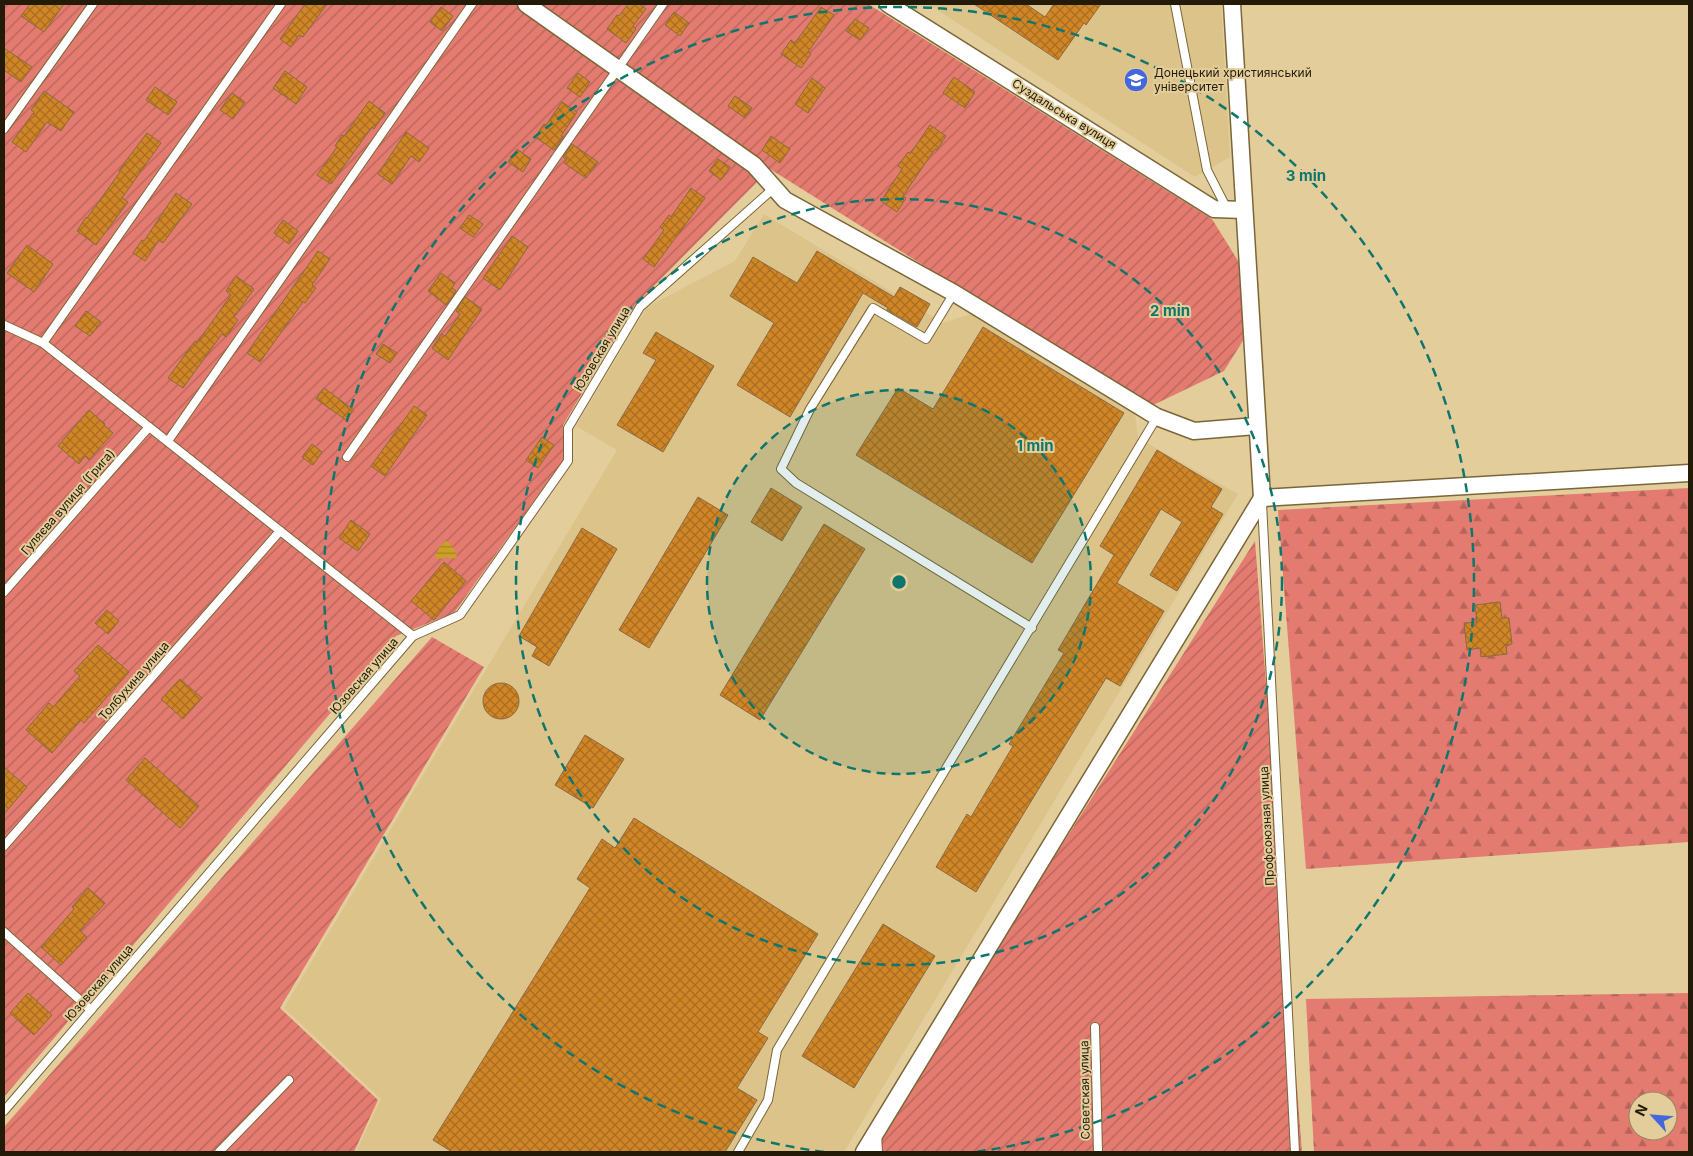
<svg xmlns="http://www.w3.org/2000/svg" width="1693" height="1156" font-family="Inter,sans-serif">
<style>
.built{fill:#dcc38a}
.forest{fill:url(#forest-firs);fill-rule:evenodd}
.garden{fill:url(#garden-furrows)}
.water{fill:url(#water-rules)}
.building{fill:url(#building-cross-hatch);stroke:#8c6943}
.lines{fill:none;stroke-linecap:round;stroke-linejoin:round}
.lane-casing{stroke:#7a6638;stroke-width:10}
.street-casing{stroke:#7a6638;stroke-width:19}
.lane{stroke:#fff;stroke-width:8}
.street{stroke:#fff;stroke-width:16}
.ring{fill:none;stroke:#0f766e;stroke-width:2.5;stroke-dasharray:9 6}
.labels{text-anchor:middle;stroke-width:4;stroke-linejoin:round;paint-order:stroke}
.poi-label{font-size:12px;fill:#231b08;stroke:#e3cd9b;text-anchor:start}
.street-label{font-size:12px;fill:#231b08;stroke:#e3cd9b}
.centre{fill:#0f766e;stroke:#e3cd9b;stroke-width:2.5}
.ring-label{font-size:15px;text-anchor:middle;font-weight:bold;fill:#0f766e;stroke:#e3cd9b;stroke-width:4;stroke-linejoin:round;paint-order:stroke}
</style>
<defs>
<pattern id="forest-firs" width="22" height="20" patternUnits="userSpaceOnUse" patternTransform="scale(1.25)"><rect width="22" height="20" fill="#e37b70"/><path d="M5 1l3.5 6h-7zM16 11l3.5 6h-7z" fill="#b8645a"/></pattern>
<pattern id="garden-furrows" width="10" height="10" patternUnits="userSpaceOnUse" patternTransform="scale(1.25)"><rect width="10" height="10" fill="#e37b70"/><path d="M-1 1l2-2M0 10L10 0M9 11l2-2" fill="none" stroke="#b8645a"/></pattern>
<pattern id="water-rules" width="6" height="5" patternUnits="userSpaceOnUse" patternTransform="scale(1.25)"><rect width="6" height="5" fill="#cba029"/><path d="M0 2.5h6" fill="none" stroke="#a48221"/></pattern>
<pattern id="building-cross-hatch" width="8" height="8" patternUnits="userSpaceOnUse" patternTransform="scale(1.25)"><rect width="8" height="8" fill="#d08627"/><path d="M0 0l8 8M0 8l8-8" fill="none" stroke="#a86d20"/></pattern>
</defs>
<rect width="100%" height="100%" fill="#e3cd9b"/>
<g class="built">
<polygon points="928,4 1221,4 1230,157 1195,177"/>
<polygon points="764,214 943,323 974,313 1135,414 1138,438 1238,494 844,1152 356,1152 381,1099 284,1008 617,450 576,426 647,307 735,261"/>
</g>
<g class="forest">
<polygon points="1689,488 1689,842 1306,869 1278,510"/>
<path d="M1689,993v159h-375l-8,-153zM1638,1101h30v30h-30z"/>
</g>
<g class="garden">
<polygon points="4,4 868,4 1212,219 1240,264 1244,339 1224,371 1149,407 770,169 635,305 563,425 564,459 454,613 396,636 4,1097"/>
<polygon points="1255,541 1302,1152 867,1152"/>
<polygon points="432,637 484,667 280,1008 378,1100 354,1152 4,1152 4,1127"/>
</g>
<polygon class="water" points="447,540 455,550 457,557 453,559 446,557 439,560 435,556 440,546"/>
<g class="building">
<polygon points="30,4 64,4 44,32 21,16"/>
<polygon points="305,4 327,4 303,37 299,35 291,47 280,39"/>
<polygon points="628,4 639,4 646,9 633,26 636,29 626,43 607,29 617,15 619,16"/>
<polygon points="974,4 1026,4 1045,17 1054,4 1101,4 1086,25 1084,23 1058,60"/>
<polygon points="441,7 453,16 442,31 430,22"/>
<polygon points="821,7 834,15 808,52 811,54 801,68 781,54 791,40 795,43"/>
<polygon points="674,12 689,23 680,36 665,25"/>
<polygon points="855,19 869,28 860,40 846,31"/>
<polygon points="4,48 32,67 21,82 4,70"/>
<polygon points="285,71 307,87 296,104 273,88"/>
<polygon points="578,73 590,82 580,97 567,88"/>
<polygon points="954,77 975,92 965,108 943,93"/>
<polygon points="812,78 825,88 808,113 795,104"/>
<polygon points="155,87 177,102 168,115 146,100"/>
<polygon points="44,91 74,112 61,131 47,122 26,152 12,142 34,112 31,110"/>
<polygon points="232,93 245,102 233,119 220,110"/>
<polygon points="735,96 752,108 745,118 728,106"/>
<polygon points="369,101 385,113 374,129 372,127 331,184 317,175 337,147 335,146 342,135 344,136"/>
<polygon points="562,102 577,112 561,136 563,137 554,150 535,137 544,124 546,125"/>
<polygon points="930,125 946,136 937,150 935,149 903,196 906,198 897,212 881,201 902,169 898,166 908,152 910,154"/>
<polygon points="406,132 429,148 419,162 411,156 392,184 378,174"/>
<polygon points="147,133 161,143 122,198 128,202 96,245 77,231 86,217 87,218 120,172 119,171 128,158"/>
<polygon points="771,136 790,149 780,163 762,150"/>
<polygon points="572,144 598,162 586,178 564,163 567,159 563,157"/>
<polygon points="517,149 531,159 523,172 508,162"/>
<polygon points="718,159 730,167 721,180 709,171"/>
<polygon points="691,188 705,198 654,267 643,259 664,230 660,227 669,215 671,217"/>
<polygon points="176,193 192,204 163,243 159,240 145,261 133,253 142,240 144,241"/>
<polygon points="469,215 483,224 473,237 460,228"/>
<polygon points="283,220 298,231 289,244 274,233"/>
<polygon points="512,236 528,247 500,290 483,278"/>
<polygon points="27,245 53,264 34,292 7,273"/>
<polygon points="318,251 330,259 312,285 316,288 305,303 303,302 260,362 247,353"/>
<polygon points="817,251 894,297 900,287 930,304 917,327 887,310 888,308 863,293 790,417 737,385 774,323 730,296 753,257 797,283"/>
<polygon points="441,273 455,283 452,288 456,291 446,305 428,291"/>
<polygon points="236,276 254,289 234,317 238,320 226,337 222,334 183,388 168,378 195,341 197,343 231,295 226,291"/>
<polygon points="465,297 482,309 448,360 432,348 442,334 445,336 460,314 456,311"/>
<polygon points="86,311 101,322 90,336 75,326"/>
<polygon points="983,327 1124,413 1032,563 856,455 898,388 933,409"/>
<polygon points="656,332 714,366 663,452 617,425 656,360 643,353"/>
<polygon points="383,344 397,353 390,363 376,354"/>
<polygon points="324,388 354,410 346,420 316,399"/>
<polygon points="414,406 427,415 385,476 371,466"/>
<polygon points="89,410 105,424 104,425 113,433 89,460 85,456 79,464 58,446"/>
<polygon points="542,437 554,445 538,468 526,460"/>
<polygon points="312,444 322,452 313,465 302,457"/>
<polygon points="1157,450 1222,489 1211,507 1223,514 1177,591 1150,575 1182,522 1161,509 1117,583 1164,611 1120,686 1106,678 976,892 936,867 967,814 971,817 1013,746 1009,744 1064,653 1058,650 1114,555 1100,546"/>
<polygon points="771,488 802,507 782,541 751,522"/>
<polygon points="698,497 728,515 649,648 619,630"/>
<polygon points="351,520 370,534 358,551 339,538"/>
<polygon points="824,524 865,549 760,720 720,695"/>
<polygon points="582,528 617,549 549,666 532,656 537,647 519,636"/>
<polygon points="444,562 466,581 434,620 411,601"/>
<polygon points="1500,602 1502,618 1509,618 1512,644 1506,645 1507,654 1481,657 1480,648 1467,650 1464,623 1477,622 1475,605"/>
<polygon points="107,610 119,621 108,634 95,623"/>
<polygon points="98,645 129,672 84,723 81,720 52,753 26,730 49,703 53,707 80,676 74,671"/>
<polygon points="180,679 202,698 183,719 161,699"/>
<circle cx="501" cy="701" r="18"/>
<polygon points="585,735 624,759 593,808 555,785"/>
<polygon points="145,758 199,806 180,828 126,780"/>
<polygon points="4,767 27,787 4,814"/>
<polygon points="634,818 818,934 758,1032 768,1038 737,1088 757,1100 725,1152 452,1152 433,1140 590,888 577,879 602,839 615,848"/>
<polygon points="88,888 105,903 80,931 87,937 61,965 41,947 74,909 72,907"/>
<polygon points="883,924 935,956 854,1088 802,1056"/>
<polygon points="28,993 52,1015 34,1035 10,1013"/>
</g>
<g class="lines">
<g class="lane-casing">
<g id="lane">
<polyline points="1175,4 1207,170 1227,209"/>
<polyline points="4,129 93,4"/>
<polyline points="954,293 926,339 873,308 810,409 781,469 796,483 1032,628"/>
<polyline points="4,325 43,343 413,636"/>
<polyline points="43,343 281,4"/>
<polyline points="168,441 472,4"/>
<polyline points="347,457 663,4"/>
<polyline points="1262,503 1295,1152"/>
<polyline points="4,592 149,427"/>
<polyline points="4,846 280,531"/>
<polyline points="4,932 91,1010"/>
<polyline points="1095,1027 1098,1152"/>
<polyline points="4,1111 413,636 460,615 568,461 568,428 640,307 774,188"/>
<polyline points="877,1134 878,1152"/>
<polyline points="219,1152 289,1080"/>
<polyline points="738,1152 768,1100 777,1050 1157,417"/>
</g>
</g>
<g class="street-casing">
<g id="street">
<polyline points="526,4 754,165 785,200 954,293 1157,417 1194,431 1256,426"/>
<polyline points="888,4 1214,209 1244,210"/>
<polyline points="1232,4 1262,498 1689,473"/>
<polyline points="864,1152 1262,498"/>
</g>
</g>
<use href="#lane" class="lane"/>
<use href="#street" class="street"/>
</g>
<circle cx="899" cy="582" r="192" fill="#0f766e" fill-opacity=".12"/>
<g class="ring">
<circle cx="899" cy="582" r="192"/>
<circle cx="899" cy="582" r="383"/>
<path d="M824 1152A575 575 0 1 1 974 1152"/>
</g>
<defs>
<g id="university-disc" transform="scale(1.25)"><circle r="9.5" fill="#4468db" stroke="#e3cd9b"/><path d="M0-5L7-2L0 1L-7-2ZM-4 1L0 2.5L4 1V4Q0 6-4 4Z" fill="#fff"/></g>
</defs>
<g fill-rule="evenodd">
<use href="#university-disc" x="1136" y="80"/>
</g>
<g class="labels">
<g class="poi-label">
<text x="1154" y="77">Донецький християнський<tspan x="1154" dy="14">університет</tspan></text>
</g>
<g class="street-label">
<text transform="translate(1064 114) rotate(32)" y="4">Суздальська вулиця</text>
<text transform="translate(602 349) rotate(-59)" y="4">Юзовская улица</text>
<text transform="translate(68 502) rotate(-49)" y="4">Гуляєва вулиця (Грига)</text>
<text transform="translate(364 676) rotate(-49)" y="4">Юзовская улица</text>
<text transform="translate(134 681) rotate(-49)" y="4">Толбухина улица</text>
<text transform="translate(1267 826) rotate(-93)" y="4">Профсоюзная улица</text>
<text transform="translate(99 983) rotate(-49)" y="4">Юзовская улица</text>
<text transform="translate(1085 1090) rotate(-91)" y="4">Советская улица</text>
</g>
</g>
<circle cx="899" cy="582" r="8" class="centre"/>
<g class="ring-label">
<text x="1306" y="181">3 min</text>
<text x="1170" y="316">2 min</text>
<text x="1035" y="451">1 min</text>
</g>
<rect width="1693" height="1156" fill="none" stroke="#231b08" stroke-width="10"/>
<g transform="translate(1653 1116) rotate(296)"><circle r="24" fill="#e3cd9b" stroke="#968660"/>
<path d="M0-4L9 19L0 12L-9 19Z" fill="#4468db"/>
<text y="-8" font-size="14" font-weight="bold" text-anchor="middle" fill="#231b08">N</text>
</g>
</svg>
